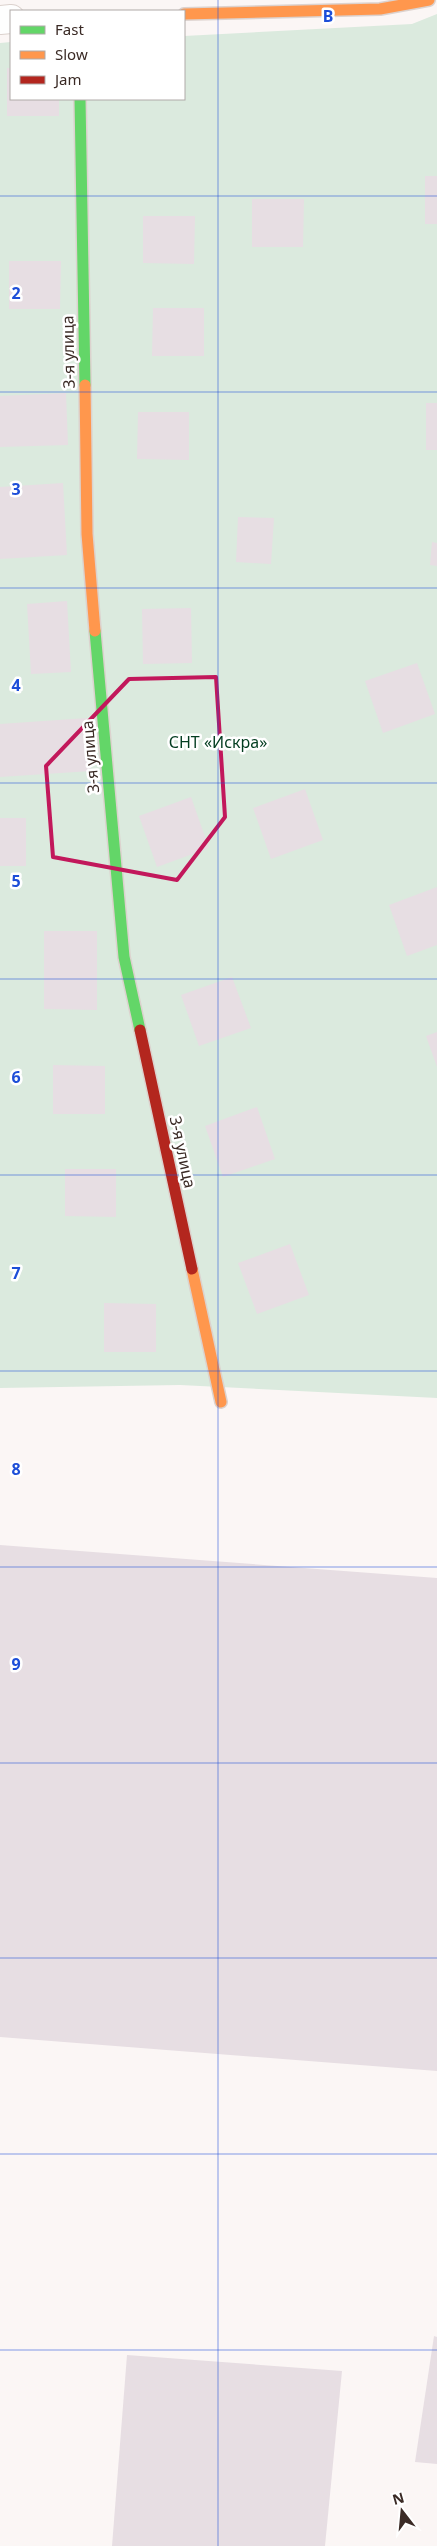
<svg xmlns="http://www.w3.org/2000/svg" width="437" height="2546" font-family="'Noto Sans',sans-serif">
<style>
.green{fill:#dbeade}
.building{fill:#e7dee3}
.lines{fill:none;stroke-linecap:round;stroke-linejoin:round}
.street-casing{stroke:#dcd2ce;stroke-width:30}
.fast-casing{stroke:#dcd2ce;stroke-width:14}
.slow-casing{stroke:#dcd2ce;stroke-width:14}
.jam-casing{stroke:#dcd2ce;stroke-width:14}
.street{stroke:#fefefe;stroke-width:28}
.fast{stroke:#63d668;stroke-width:11}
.slow{stroke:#ff974d;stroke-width:11}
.jam{stroke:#b3261e;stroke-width:11}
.marked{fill:none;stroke:#c2185b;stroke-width:4;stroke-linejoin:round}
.grid{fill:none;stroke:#1d4ed8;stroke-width:1;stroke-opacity:0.55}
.labels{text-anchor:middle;stroke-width:5;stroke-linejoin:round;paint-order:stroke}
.street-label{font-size:16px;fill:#3a2a25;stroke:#fff}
.park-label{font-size:16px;fill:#033d20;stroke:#fff}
.grid-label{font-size:16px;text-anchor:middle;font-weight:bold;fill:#1d4ed8;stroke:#fff;stroke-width:5;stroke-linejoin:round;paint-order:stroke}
</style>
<rect width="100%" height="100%" fill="#fbf6f5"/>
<polygon class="green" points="437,14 437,1398 180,1385 0,1388 0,43 11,42 11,99 184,99 184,36 412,24"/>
<g class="building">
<polygon points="7,68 11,68 11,99 59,99 59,116 7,116"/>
<rect x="425" y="176" width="12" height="48"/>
<polygon points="252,199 304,199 303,247 252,247"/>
<polygon points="143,216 195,216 194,264 143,263"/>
<polygon points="9,261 61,261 60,309 9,309"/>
<polygon points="153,308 204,308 204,356 152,356"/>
<polygon points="66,393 68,445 0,447 0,396"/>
<rect x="426" y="403" width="11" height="47"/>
<polygon points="138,412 189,412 189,460 137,459"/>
<polygon points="63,483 67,555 0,559 0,487"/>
<polygon points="238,517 274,518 271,564 236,562"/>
<polygon points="432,542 437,543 437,566 430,565"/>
<polygon points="67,601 71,672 31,674 27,604"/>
<polygon points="191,608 192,663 143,664 142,609"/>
<polygon points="417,663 435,714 383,733 365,681"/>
<polygon points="87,718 91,771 0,777 0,724"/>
<polygon points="305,789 323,840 271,859 253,808"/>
<polygon points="191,797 209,848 157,867 139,816"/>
<rect x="0" y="818" width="26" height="48"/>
<polygon points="437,887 437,945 407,956 389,905"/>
<polygon points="44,931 97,931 97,1010 44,1009"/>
<polygon points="232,977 251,1028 199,1046 181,995"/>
<polygon points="437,1032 437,1067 426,1036"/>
<polygon points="53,1065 105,1066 105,1114 53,1114"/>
<polygon points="257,1107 275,1159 223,1177 205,1126"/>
<polygon points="65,1169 116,1169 116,1217 65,1216"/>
<polygon points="290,1244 309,1295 257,1314 238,1263"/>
<polygon points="104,1303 156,1304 156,1352 104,1352"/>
<polygon points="0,1545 437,1578 437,2071 0,2037"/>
<polygon points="434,2336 437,2337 437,2464 415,2462"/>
<polygon points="127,2355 342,2371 325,2546 112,2546"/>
</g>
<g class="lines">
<g class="street-casing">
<polyline id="street" points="0,20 11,19"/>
</g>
<g class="fast-casing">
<g id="fast">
<polyline points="80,99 85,385"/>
<polyline points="95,631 124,957 140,1030"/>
</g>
</g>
<g class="slow-casing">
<g id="slow">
<polyline points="184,14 380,9 429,0"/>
<polyline points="85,385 87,534 95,631"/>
<polyline points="192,1269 221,1402"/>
</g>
</g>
<g class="jam-casing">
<polyline id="jam" points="140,1030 192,1269"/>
</g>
<use href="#street" class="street"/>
<use href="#fast" class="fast"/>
<use href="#slow" class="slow"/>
<use href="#jam" class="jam"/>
</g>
<path class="marked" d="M216,677l9,140 -48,63 -124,-23 -7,-91 83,-87z"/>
<path class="grid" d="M218,0v2546M0,196h437M0,392h437M0,588h437M0,783h437M0,979h437M0,1175h437M0,1371h437M0,1567h437M0,1763h437M0,1958h437M0,2154h437M0,2350h437"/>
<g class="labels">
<g class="street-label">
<text transform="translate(68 352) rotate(-91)" y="6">3-я улица</text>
<text transform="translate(90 757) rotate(-95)" y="6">3-я улица</text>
<text transform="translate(183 1152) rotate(78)" y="6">3-я улица</text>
</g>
<g class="park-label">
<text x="218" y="748">СНТ «Искра»</text>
</g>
</g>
<g class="grid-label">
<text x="328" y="22">B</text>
<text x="16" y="299">2</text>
<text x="16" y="495">3</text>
<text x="16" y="691">4</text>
<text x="16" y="887">5</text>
<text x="16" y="1083">6</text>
<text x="16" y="1279">7</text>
<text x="16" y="1475">8</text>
<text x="16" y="1670">9</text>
</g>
<rect x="10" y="10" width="175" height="90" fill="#ffffff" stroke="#b0aaa8"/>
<rect x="20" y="26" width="25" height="8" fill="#63d668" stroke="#b0aaa8"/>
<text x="55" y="35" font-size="15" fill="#3a2a25">Fast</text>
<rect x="20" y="51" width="25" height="8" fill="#ff974d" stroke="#b0aaa8"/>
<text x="55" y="60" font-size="15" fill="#3a2a25">Slow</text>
<rect x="20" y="76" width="25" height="8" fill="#b3261e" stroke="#b0aaa8"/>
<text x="55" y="85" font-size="15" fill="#3a2a25">Jam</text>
<g transform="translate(402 2511) rotate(344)" stroke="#ffffff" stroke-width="4" paint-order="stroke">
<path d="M0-4L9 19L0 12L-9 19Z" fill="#3a2a25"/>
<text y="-8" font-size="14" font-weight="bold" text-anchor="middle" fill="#3a2a25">N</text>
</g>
</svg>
